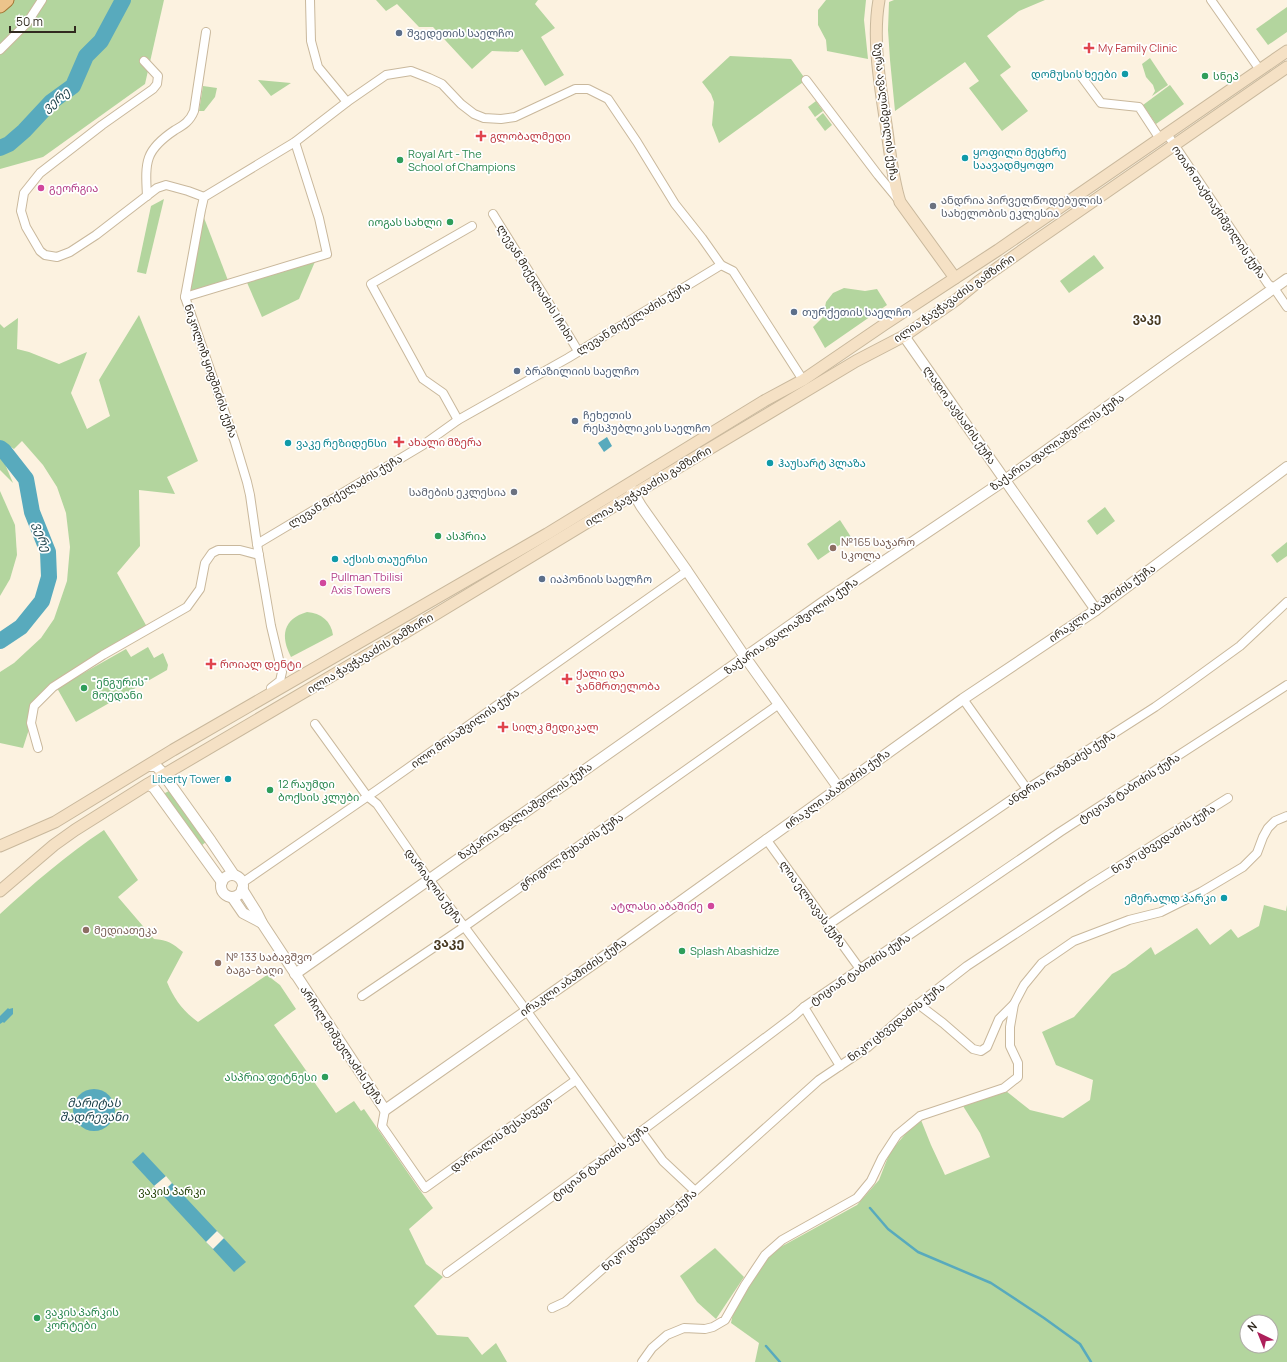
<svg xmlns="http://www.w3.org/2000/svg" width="1287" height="1362" font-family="Manrope,'Noto Sans Georgian',sans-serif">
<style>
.green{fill:#b3d59e;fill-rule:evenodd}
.water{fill:#58aabd}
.pier{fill:#fcf2e0}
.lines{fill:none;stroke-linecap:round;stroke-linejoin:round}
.stream{stroke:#58aabd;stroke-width:2.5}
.river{stroke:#58aabd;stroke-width:16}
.minor-casing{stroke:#c9b89c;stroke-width:10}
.tertiary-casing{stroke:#c9b89c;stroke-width:12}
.secondary-casing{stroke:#c9b89c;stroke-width:13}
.primary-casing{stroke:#a27433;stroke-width:15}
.minor{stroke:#fff;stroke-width:8}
.tertiary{stroke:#fff;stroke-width:10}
.secondary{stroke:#f5e1c5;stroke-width:11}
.primary{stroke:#ecc48b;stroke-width:13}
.service-dot{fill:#5c6f8a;stroke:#fff;stroke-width:1.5}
.health-dot{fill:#e0444e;stroke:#fff;stroke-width:1.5}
.culture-dot{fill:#0f9aa8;stroke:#fff;stroke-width:1.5}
.leisure-dot{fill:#2e9e5b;stroke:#fff;stroke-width:1.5}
.hotel-dot{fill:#d1479c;stroke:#fff;stroke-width:1.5}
.worship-dot{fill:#6b7280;stroke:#fff;stroke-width:1.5}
.education-dot{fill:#8d6e63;stroke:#fff;stroke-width:1.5}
.labels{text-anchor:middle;stroke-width:3.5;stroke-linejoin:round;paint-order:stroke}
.service-label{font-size:11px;fill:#4e5e75;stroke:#fff;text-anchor:start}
.health-label{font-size:11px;fill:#be3a42;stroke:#fff;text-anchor:start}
.culture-label{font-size:11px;fill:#0d838f;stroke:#fff;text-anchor:start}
.leisure-label{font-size:11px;fill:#27864d;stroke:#fff;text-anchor:start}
.street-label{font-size:11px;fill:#312a1f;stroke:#fff}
.hotel-label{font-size:11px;fill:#b23c85;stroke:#fff;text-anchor:start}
.worship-label{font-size:11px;fill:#5b616d;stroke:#fff;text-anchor:start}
.education-label{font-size:11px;fill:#785e54;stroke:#fff;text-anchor:start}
.park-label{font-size:11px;fill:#224106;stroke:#fff}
.water-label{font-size:12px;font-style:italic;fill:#173d46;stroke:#fff}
.neighbourhood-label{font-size:12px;font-weight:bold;fill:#483a22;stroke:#fff}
.quarter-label{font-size:13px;font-weight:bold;fill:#483a22;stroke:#fff}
</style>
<rect width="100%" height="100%" fill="#fcf2e0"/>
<g class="green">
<polygon points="7,0 164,0 145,84 43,157 0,169 0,6"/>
<polygon points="376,0 538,0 535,4 555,28 541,37 564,75 545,86 522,49 518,52 492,51 472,69 433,27 419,27 397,4 386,11"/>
<polygon points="826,0 866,0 864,20 868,59 827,51 826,40 818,25 818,10"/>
<polygon points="894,0 1045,0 1019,11 987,36 1011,67 1000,75 1028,111 1002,131 969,88 979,81 965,62 895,111 890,60 888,30 889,2"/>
<polygon points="1287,7 1287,32 1268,45 1256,29"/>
<polygon points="730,56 791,59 806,80 719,143 712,125 714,102 711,94 702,82"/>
<polygon points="1150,58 1168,85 1152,96 1155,91 1153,85 1146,77 1142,64"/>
<polygon points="258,80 291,83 271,96"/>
<polygon points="1170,85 1184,104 1156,124 1143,105"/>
<polygon points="203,86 217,88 215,97 204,111 199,111"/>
<polygon points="816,101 823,111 815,117 808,107"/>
<polygon points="823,113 832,125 825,131 816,119"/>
<polygon points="164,199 146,274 137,272 151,206"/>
<polygon points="201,210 229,283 185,297"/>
<polygon points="1094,255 1104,268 1069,293 1060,281"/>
<polygon points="317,257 299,299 262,317 245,278"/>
<polygon points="844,288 865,291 877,289 887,305 825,348 813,327 823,317 826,302 833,293"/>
<polygon points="139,315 198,461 167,477 175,494 139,490 140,546 117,573 147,627 106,650 34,706 31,723 23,748 0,743 0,672 14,663 41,638 54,619 67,581 70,547 66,513 57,487 43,465 22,441 14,449 0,440 0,324 4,328 18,318 17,349 29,352 59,364 87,352 71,393 87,429 110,416 99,380"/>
<polygon points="0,458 5,464 13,483 0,470"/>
<polygon points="0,491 15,525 17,555 10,579 0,596"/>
<polygon points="1105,507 1115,521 1097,535 1087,521"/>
<polygon points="840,520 851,537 818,560 807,544"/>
<polygon points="1287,542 1287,556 1277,563 1271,555"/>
<path d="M307,612c14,1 24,9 26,23l-42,22c-11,-21 -8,-38 16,-45z"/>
<polygon points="148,647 154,658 163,653 168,665 167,670 76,722 57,688 126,649 131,657"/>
<polygon points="171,790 207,841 201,846 163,794"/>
<path d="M104,830l34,50 -20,17 36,42c14,1 18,4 29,13l-16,30c7,17 16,29 31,40l69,-47 13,10 16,24 -22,16 62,88 18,-12 7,10 3,-2 55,80 14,19 -24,21 17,35 17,13 -29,29 23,29 31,2 14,18 14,-12 11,19h-507v-448c33,-30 66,-59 104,-84z"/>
<path d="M1264,905l22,6 1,-6v457h-532l4,-19 -28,-20 2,-10 32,-52 12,-12 80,-44 22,-25 11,-28 23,-27 8,-5 10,25 14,30 45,-18 -10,-24 -17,-27 43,-15 24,19 33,8 27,-18 3,-20 -37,-15 -14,-33 32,-15 38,-43 13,-7 26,-20 4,8 42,-27 13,17 21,-16 7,9 21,-12zM1247,1322h24v24h-24z"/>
<polygon points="715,1248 744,1277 716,1319 697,1302 680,1276"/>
</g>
<g class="water">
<polygon points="607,437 612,446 604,452 598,443"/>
<polygon points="8,1008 9,1009 13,1008 13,1014 4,1023 3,1022 0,1024 0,1016"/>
<circle cx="94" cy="1110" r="21"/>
<polygon points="143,1152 246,1262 234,1272 132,1162"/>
</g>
<g class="pier">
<polygon points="166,1176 172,1183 161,1194 154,1186"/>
<polygon points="217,1231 224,1238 213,1249 206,1242"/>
</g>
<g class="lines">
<g class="stream">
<polyline points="870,1208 888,1229 918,1252 991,1283 1044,1318 1080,1344 1091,1362"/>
<polyline points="766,1346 780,1362"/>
</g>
<g class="river">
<polyline points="0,148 9,144 24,131 51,102 73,86 86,56 101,41 123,0"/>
<polyline points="0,448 4,451 26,479 32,512 48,552 49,577 42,601 21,627 0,641"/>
</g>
<g class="minor-casing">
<g id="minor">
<polyline points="310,0 311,41 318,67 347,102"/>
<polyline points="1211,0 1260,70"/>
<polyline points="0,50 27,23 42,0"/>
<polyline points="144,61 158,76 157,84 153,89 102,125 40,173 24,193 21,211 26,227 40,251 45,255 57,257 70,252 96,235 157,188 166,185 188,191 204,197"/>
<polyline points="1081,76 1101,103 1139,107 1160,139"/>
<polyline points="806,80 878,175 897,198"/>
<polyline points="1167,134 1268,284 1274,288 1287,307"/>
<path d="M147,196c-2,-35 -2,-46 28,-66 9,-5 15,-9 19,-19l12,-79"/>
<path d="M493,214c28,46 58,91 85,137"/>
<polyline points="185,297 327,254 319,218 295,142"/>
<polyline points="458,420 443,393 423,379 371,284 472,226"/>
<polyline points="257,544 423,445 458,420 568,358 721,265"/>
<polyline points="271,688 280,681 282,672 271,626 257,544 250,495 247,482 235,442 185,297 201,210 204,197 295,142 347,102 386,75 411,71 429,78 442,84 461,104 474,114 484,118 501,119 515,117 575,89 588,89 608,99 637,142 675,204 702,238 721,265 733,271 803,380"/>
<polyline points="963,699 1027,789"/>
<polyline points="315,724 367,796 377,804 426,875 526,1010 623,1145"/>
<polyline points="38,748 31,723 34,706 53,687 103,655 187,607 200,589 205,563 212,553 218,550 240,550 259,555"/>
<polyline points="766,839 860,969"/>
<polyline points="242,883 377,790 687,571"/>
<polyline points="828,925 1027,789 1155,707 1189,683 1240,646 1287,602"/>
<polyline points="362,996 464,927 779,704"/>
<polyline points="918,1004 943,1023 973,1049 981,1051 987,1047 999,1019 1014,1004"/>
<polyline points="804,1007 840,1066"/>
<polyline points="385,1110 382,1126 425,1188 576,1080"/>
<polyline points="641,1131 663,1161 695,1191"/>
<polyline points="447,1273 623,1145 794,1016 804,1007 1060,832 1287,685"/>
<polyline points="552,1308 565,1302 616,1257 664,1219 819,1080 868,1047 908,1012 967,966 1088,886 1228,798"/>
<polyline points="642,1362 652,1348 667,1335 684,1328 705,1329 713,1327 725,1320 745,1285 765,1255 782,1240 857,1198 871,1181 882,1158 897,1135 920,1116 1004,1088 1018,1077 1018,1063 1010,1046 1010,1027 1014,1004 1024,985 1042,963 1074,941 1129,920 1161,912 1201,892 1243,867 1257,853 1263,837 1268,828 1275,821 1287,816"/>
</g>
</g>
<g class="tertiary-casing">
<g id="tertiary">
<polyline points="904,336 1096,610"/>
<polyline points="630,487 641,506 687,571 745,657 838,787"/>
<polyline points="148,766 156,766 161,771 211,841 234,875"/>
<polyline points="148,784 154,788 222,882"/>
<circle cx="232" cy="886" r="11"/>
<polyline points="242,889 257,913 262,923 385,1110 599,960 963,699 1096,610 1287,467"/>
<polyline points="232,897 243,913 262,923"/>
<polyline points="295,974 822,603 1005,480 1172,360 1287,279"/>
</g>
</g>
<g class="secondary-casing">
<g id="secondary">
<path d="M879,0c-7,39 1,85 7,124 4,27 6,53 14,78l55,76"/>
<polyline points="0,846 55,822 173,750 547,534 764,401 803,380 885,324 998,250 1287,51"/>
<polyline points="0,891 54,845 75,830 148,784 408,631 634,494 856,361 904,336 956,300 979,281 1027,247 1287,67"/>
</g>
</g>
<g class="primary-casing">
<polyline id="primary" points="0,6 7,0"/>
</g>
<use href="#minor" class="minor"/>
<use href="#tertiary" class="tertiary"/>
<use href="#secondary" class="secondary"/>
<use href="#primary" class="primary"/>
</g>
<g class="service-dot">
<circle cx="399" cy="33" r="4"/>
<circle cx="794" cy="312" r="4"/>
<circle cx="517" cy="371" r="4"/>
<circle cx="575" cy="421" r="4"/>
<circle cx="542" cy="579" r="4"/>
</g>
<g class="health-dot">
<path d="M1087 42h4v4h4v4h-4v4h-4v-4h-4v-4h4z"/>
<path d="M479 130h4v4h4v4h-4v4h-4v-4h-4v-4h4z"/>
<path d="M397 436h4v4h4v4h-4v4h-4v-4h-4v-4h4z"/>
<path d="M209 658h4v4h4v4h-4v4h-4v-4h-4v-4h4z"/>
<path d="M565 673h4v4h4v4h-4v4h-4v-4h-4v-4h4z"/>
<path d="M501 721h4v4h4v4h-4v4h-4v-4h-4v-4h4z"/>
</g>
<g class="culture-dot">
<circle cx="1125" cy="74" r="4"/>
<circle cx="965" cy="158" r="4"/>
<circle cx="288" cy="443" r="4"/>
<circle cx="770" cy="463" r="4"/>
<circle cx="335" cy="559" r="4"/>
<circle cx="228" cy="779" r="4"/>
<circle cx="1224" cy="898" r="4"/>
</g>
<g class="leisure-dot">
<circle cx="1205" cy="76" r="4"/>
<circle cx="400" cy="160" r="4"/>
<circle cx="450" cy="222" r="4"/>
<circle cx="438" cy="536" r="4"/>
<circle cx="84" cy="688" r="4"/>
<circle cx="270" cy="790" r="4"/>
<circle cx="682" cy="951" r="4"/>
<circle cx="325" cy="1077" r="4"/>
<circle cx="37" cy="1318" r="4"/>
</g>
<g class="hotel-dot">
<circle cx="41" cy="188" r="4"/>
<circle cx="323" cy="583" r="4"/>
<circle cx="711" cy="906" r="4"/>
</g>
<g class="worship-dot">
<circle cx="933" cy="206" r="4"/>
<circle cx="514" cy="492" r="4"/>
</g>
<g class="education-dot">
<circle cx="833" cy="548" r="4"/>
<circle cx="86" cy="930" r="4"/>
<circle cx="218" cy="963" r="4"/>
</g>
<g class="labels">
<g class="service-label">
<text x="407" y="37">შვედეთის საელჩო</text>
<text x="802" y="316">თურქეთის საელჩო</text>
<text x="525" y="375">ბრაზილიის საელჩო</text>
<text x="583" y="419">ჩეხეთის<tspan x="583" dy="13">რესპუბლიკის საელჩო</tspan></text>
<text x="550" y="583">იაპონიის საელჩო</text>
</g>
<g class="health-label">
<text x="1098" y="52">My Family Clinic</text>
<text x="490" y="140">გლობალმედი</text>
<text x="408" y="446">ახალი მზერა</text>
<text x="220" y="668">როიალ დენტი</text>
<text x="576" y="677">ქალი და<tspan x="576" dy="13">ჯანმრთელობა</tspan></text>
<text x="512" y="731">სილკ მედიკალ</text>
</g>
<g class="culture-label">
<text x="1117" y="78" text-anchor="end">დომუსის ხეები</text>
<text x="973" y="156">ყოფილი მეცხრე<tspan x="973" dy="13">საავადმყოფო</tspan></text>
<text x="296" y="447">ვაკე რეზიდენსი</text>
<text x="778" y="467">ჰაუსარტ პლაზა</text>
<text x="343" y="563">აქსის თაუერსი</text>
<text x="220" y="783" text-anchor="end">Liberty Tower</text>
<text x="1216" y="902" text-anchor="end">ემერალდ პარკი</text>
</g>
<g class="leisure-label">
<text x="1213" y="80">სნეპ</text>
<text x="408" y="158">Royal Art - The<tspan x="408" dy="13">School of Champions</tspan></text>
<text x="442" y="226" text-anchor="end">იოგას სახლი</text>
<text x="446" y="540">ასპრია</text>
<text x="92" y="686">"ენგურის"<tspan x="92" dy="13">მოედანი</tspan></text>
<text x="278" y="788">12 რაუმდი<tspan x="278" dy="13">ბოქსის კლუბი</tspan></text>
<text x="690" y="955">Splash Abashidze</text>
<text x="317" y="1081" text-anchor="end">ასპრია ფიტნესი</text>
<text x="45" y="1316">ვაკის პარკის<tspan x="45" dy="13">კორტები</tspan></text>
</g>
<g class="street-label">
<text transform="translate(886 112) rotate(83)" y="4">ზურა ავალიშვილის ქუჩა</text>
<text transform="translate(1219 212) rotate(56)" y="4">ოთარ თაქთაქიშვილის ქუჩა</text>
<text transform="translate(536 283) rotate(58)" y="4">ლევან მიქელაძის I ჩიხი</text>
<text transform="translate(954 298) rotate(-35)" y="4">ილია ჭავჭავაძის გამზირი</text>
<text transform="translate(633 318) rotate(-31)" y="4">ლევან მიქელაძის ქუჩა</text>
<text transform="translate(211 371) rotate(71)" y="4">ნიკოლოზ ყიფშიძის ქუჩა</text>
<text transform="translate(960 415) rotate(55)" y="4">ლადო კავსაძის ქუჩა</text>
<text transform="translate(1057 442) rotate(-35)" y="4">ზაქარია ფალიაშვილის ქუჩა</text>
<text transform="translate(648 486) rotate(-31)" y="4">ილია ჭავჭავაძის გამზირი</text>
<text transform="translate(345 491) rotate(-31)" y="4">ლევან მიქელაძის ქუჩა</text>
<text transform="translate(1102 603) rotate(-35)" y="4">ირაკლი აბაშიძის ქუჩა</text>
<text transform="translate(791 626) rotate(-35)" y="4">ზაქარია ფალიაშვილის ქუჩა</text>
<text transform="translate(370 653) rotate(-31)" y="4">ილია ჭავჭავაძის გამზირი</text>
<text transform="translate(465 728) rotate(-35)" y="4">ილო მოსაშვილის ქუჩა</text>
<text transform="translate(1061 768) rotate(-33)" y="4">ანდრია რაზმაძეს ქუჩა</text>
<text transform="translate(1129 788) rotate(-33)" y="4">ტიციან ტაბიძის ქუჩა</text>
<text transform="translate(837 789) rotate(-36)" y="4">ირაკლი აბაშიძის ქუჩა</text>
<text transform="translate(525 811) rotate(-35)" y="4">ზაქარია ფალიაშვილის ქუჩა</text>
<text transform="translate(1163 839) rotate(-32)" y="4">ნიკო ცხვედაძის ქუჩა</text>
<text transform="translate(571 851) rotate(-35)" y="4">გრიგოლ მუხაძის ქუჩა</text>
<text transform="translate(434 886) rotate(54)" y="4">დარიალის ქუჩა</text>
<text transform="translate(813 904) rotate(54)" y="4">ლია ელიავას ქუჩა</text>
<text transform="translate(860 969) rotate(-34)" y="4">ტიციან ტაბიძის ქუჩა</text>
<text transform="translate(573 977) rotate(-35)" y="4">ირაკლი აბაშიძის ქუჩა</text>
<text transform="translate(896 1022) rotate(-38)" y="4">ნიკო ცხვედაძის ქუჩა</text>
<text transform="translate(342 1045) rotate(56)" y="4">არჩილ მიშველაძის ქუჩა</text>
<text transform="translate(501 1134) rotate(-35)" y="4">დარიალის შესახვევი</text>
<text transform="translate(600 1162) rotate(-37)" y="4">ტიციან ტაბიძის ქუჩა</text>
<text transform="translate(649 1230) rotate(-40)" y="4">ნიკო ცხვედაძის ქუჩა</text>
</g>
<g class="hotel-label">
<text x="49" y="192">გეორგია</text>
<text x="331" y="581">Pullman Tbilisi<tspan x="331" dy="13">Axis Towers</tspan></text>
<text x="703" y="910" text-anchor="end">ატლასი აბაშიძე</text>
</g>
<g class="worship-label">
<text x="941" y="204">ანდრია პირველწოდებულის<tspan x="941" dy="13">სახელობის ეკლესია</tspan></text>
<text x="506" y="496" text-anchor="end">სამების ეკლესია</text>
</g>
<g class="education-label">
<text x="841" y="546">№165 საჯარო<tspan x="841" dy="13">სკოლა</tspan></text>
<text x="94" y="934">მედიათეკა</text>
<text x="226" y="961">№ 133 საბავშვო<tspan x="226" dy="13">ბაგა-ბაღი</tspan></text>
</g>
<g class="park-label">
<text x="172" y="1195">ვაკის პარკი</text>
</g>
<g class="water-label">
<text transform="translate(56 100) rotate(-39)" y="4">ვერე</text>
<text transform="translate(42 537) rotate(71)" y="4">ვერე</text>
<text x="94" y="1107">მარიტას<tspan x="94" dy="14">შადრევანი</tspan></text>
</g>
<g class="neighbourhood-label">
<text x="1147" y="322">ვაკე</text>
</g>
<g class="quarter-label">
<text x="449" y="947">ვაკე</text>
</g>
</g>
<g transform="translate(1259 1334) rotate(317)"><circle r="19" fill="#ffffff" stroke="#adaaa5"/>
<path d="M0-3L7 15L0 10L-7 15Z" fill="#ad205b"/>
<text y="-6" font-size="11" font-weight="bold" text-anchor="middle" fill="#312a1f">N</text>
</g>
<path d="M10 26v6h65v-6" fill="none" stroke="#312a1f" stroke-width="2"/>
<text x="16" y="26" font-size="12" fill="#312a1f" stroke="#ffffff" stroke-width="3" paint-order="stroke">50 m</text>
</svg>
